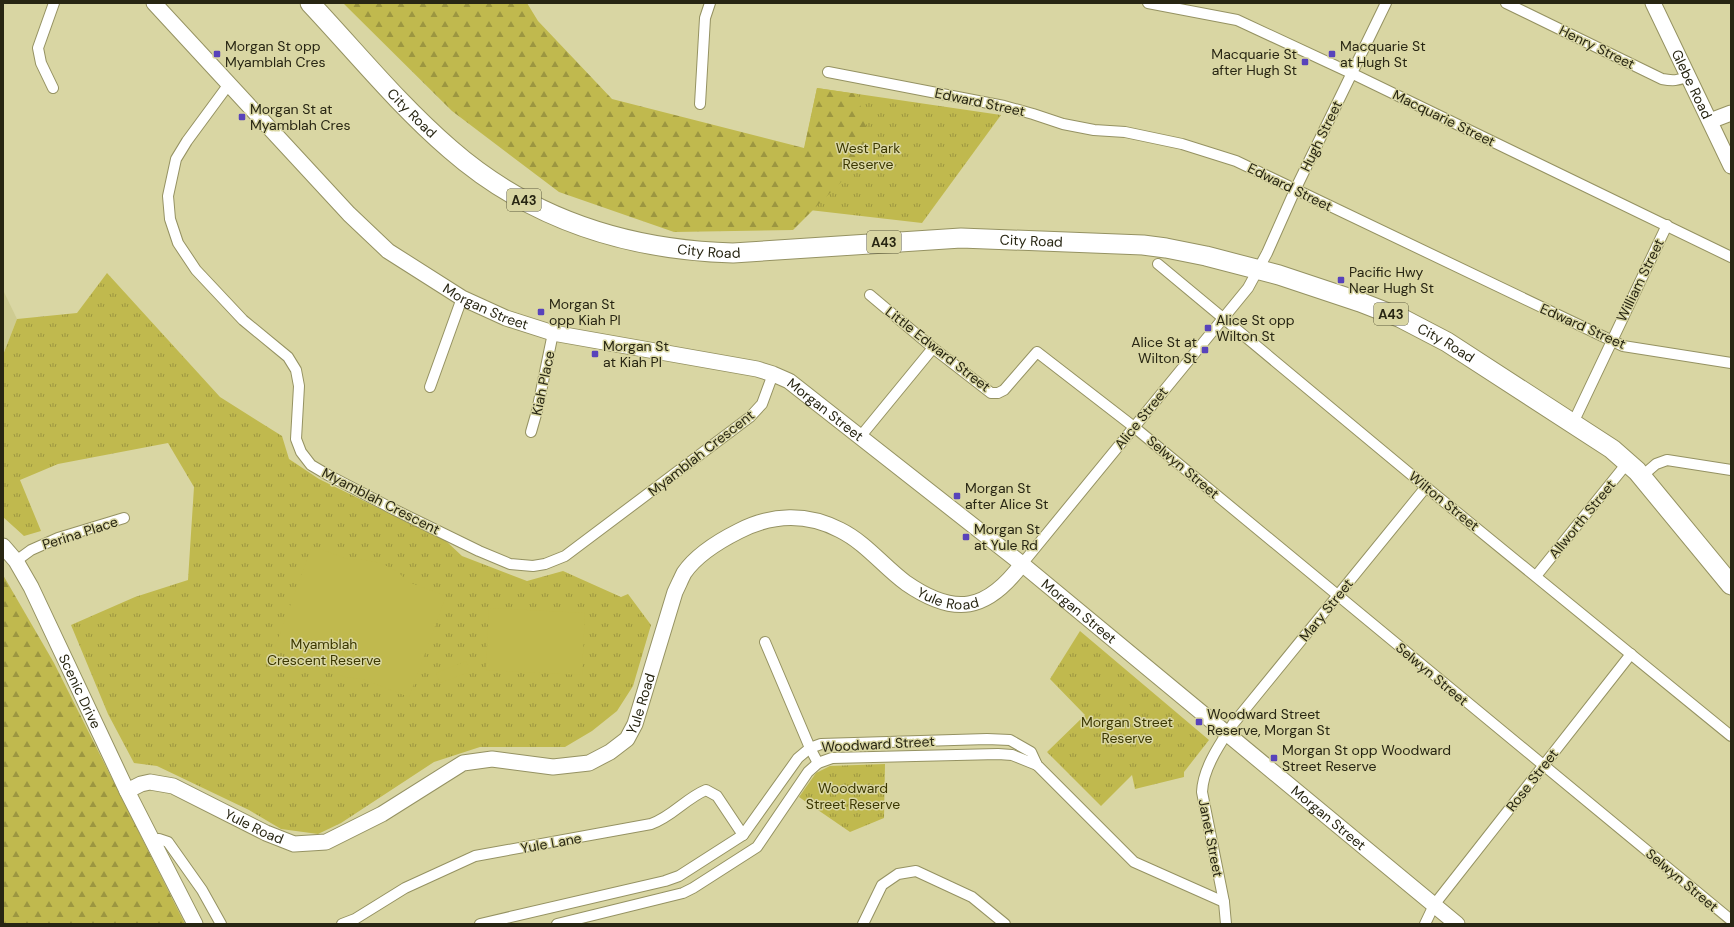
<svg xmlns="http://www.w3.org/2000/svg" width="1734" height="927" font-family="'DM Sans',sans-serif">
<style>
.built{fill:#cecb91}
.grass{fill:url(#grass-tufts)}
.forest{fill:url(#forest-firs)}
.garden{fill:#c0b94e}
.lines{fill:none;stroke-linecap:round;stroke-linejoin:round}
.street-casing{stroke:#959262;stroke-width:12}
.secondary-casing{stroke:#959262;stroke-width:17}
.highway-casing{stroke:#959262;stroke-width:21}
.street{stroke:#fff;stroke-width:10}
.secondary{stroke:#fff;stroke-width:15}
.highway{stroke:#fff;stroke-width:19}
.poi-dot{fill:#5843bb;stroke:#d9d6a3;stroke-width:1.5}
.labels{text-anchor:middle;stroke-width:3;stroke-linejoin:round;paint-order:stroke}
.shield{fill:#d9d6a3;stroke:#5d5b3e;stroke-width:1}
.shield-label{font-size:13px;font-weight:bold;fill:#282613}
.poi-label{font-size:14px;fill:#282613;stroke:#d9d6a3;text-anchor:start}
.street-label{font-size:14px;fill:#282613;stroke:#d9d6a3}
.park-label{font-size:14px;fill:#3b3700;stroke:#d9d6a3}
</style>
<defs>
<pattern id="grass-tufts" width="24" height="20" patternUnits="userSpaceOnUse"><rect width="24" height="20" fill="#c0b94e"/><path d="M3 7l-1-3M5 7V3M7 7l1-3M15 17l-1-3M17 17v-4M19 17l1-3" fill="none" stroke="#9c9640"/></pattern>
<pattern id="forest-firs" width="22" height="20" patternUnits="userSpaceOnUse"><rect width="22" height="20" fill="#c0b94e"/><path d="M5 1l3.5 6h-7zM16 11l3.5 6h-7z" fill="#9c9640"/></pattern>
</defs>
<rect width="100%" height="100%" fill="#d9d6a3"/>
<polygon class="built" points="3,290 17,319 3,355"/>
<g class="grass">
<polygon points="817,88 1001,115 922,223 792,208"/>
<polygon points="107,273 220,397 282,436 289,459 319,479 446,541 462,556 527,581 563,571 621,597 628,594 651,625 633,686 617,711 592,731 565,747 480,747 434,762 341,823 318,834 281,829 249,810 157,766 134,763 108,714 71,625 135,597 188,580 194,487 168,443 58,464 20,480 41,531 24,536 3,517 3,355 17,319 77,313"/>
<polygon points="1080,631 1209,740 1184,772 1184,777 1135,789 1132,775 1101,806 1047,752 1085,715 1050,679"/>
<polygon points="885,764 884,818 850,832 799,797 816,773 830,766"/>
</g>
<g class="forest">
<polygon points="343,3 527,3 538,21 612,99 804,148 817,88 857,94 873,150 793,230 674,232 559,192 452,111"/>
<polygon points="3,575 54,663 185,924 3,924"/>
</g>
<g class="garden">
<polygon points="312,546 350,560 361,559 381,563 398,572 408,582 446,596 409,697 362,679 345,677 335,673 322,664 275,647"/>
<polygon points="489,608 585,613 582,675 486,670"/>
<polygon points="466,661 470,672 440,683 436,673"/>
</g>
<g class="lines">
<g class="street-casing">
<g id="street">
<polyline points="1148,3 1237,20 1351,73 1731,257"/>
<path d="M1506,3l156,76c10,2 17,2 26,-3"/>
<polyline points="828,72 1004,106 1033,114 1063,124 1094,130 1125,132 1182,144 1236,161 1623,346 1731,363"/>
<polyline points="229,84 187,141 176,159 168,196 170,219 178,243 196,270 243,320 288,357 296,370 299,386 296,439 301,452 311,465 328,475 393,509 479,551 510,564 533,566 545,564 565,556 750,417 762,404 773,374"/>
<polyline points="53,88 41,63 38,48 54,3"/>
<polyline points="700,104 705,18 710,3"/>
<polyline points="1158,264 1426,487 1731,736"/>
<polyline points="870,295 933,348 991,393 998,393 1004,390 1037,352 1134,427 1731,920"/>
<polyline points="430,387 462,298"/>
<polyline points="1573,423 1667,225"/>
<polyline points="531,432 537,411 553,333"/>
<polyline points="860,437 933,348"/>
<polyline points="1641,477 1656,464 1667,460 1731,470"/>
<polyline points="16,561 31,550 58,538 124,518"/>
<polyline points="1022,564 1248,288 1267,253 1295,190 1386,3"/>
<polyline points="1536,576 1628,462"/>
<polyline points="765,642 810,748 818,763"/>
<polyline points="152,840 159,839 168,842 202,890 221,924"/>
<path d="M342,924l13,-5 50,-31 70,-32 176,-32c21,-7 35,-26 55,-34l11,6 26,39"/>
<polyline points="480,924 665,881 679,876 743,835 798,758 810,748 821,744 987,739 1010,740 1031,752 1037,765 1134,862 1224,902"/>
<polyline points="557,924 683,893 693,888 757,847 808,772 818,763 832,758 998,754 1012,755 1037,765"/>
<polyline points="863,924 882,885 898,874 916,871 972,897 1005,924"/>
<path d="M1226,924l-2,-22 -22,-110c1,-24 18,-48 31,-68l193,-237"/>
<polyline points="1425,924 1434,905 1631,654"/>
</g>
</g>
<g class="secondary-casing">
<g id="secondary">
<path id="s1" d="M154,3l195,211 39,37 74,47 44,20 47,15 204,36 16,5 16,7 233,183 435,360"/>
<path id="s2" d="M1653,3l78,163"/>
<polyline points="1710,121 1731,113"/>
<path id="s3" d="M3,546l13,15 15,26 96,204 68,133"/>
<path id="s4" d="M127,791l14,-7 9,-2 23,4 93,47 28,11 32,-2 56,-28 81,-51 29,-4 61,8 36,-4 21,-11 17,-13 8,-15 40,-132c3,-6 6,-13 9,-19 13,-19 35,-32 55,-42 33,-17 68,-18 101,-1 26,13 43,36 66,53 49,34 81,28 116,-19"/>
</g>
</g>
<g class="highway-casing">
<g id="highway">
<path id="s5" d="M310,3c46,49 89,102 140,146 80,70 178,101 283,104l228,-15 182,7 23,3 40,8 73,19 81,27 41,16 46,24 165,107 25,22 94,114"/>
</g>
</g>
<use href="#street" class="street"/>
<use href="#secondary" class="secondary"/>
<use href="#highway" class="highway"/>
</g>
<g class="poi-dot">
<rect x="213" y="50" width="8" height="8" rx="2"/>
<rect x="1328" y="50" width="8" height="8" rx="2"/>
<rect x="1301" y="58" width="8" height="8" rx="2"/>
<rect x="238" y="113" width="8" height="8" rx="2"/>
<rect x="1337" y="276" width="8" height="8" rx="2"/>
<rect x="537" y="308" width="8" height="8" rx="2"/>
<rect x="1204" y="324" width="8" height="8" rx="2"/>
<rect x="1201" y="346" width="8" height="8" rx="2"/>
<rect x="591" y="350" width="8" height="8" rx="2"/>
<rect x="953" y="492" width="8" height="8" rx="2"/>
<rect x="962" y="533" width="8" height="8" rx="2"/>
<rect x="1195" y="718" width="8" height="8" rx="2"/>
<rect x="1270" y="754" width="8" height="8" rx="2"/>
</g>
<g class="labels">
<g class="shield">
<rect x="507" y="189" width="34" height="22" rx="3"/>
<rect x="867" y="231" width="34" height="22" rx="3"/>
<rect x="1374" y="303" width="34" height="22" rx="3"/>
</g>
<g class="shield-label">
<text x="524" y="205">A43</text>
<text x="884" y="247">A43</text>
<text x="1391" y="319">A43</text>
</g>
<g class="poi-label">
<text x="225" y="51">Morgan St opp<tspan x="225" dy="16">Myamblah Cres</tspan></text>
<text x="1340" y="51">Macquarie St<tspan x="1340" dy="16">at Hugh St</tspan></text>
<text x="1297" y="59" text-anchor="end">Macquarie St<tspan x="1297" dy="16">after Hugh St</tspan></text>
<text x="250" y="114">Morgan St at<tspan x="250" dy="16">Myamblah Cres</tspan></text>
<text x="1349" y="277">Pacific Hwy<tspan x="1349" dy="16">Near Hugh St</tspan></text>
<text x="549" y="309">Morgan St<tspan x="549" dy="16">opp Kiah Pl</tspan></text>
<text x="1216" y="325">Alice St opp<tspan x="1216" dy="16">Wilton St</tspan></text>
<text x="1197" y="347" text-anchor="end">Alice St at<tspan x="1197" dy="16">Wilton St</tspan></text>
<text x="603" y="351">Morgan St<tspan x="603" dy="16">at Kiah Pl</tspan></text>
<text x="965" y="493">Morgan St<tspan x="965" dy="16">after Alice St</tspan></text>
<text x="974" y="534">Morgan St<tspan x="974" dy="16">at Yule Rd</tspan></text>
<text x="1207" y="719">Woodward Street<tspan x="1207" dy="16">Reserve, Morgan St</tspan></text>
<text x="1282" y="755">Morgan St opp Woodward<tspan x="1282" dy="16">Street Reserve</tspan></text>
</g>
<g class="street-label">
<text transform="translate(1597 47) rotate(26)" y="5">Henry Street</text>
<text dy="5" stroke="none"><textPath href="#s2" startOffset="90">Glebe Road</textPath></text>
<text transform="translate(980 102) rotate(12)" y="5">Edward Street</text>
<text dy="5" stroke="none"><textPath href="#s5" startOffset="150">City Road</textPath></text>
<text transform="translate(1444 118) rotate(26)" y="5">Macquarie Street</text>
<text transform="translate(1321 136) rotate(-64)" y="5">Hugh Street</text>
<text transform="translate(1290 187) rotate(26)" y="5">Edward Street</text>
<text dy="5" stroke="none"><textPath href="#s5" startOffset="809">City Road</textPath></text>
<text dy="5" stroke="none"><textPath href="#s5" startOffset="486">City Road</textPath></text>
<text transform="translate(1640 280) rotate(-64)" y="5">William Street</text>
<text dy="5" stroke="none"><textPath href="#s1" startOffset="454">Morgan Street</textPath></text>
<text transform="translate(1583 326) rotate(24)" y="5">Edward Street</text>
<text dy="5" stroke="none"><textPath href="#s5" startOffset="1241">City Road</textPath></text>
<text transform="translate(938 349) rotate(38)" y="5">Little Edward Street</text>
<text transform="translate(543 383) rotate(-78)" y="5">Kiah Place</text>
<text dy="5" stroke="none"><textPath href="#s1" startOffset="814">Morgan Street</textPath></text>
<text transform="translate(1141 418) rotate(-51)" y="5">Alice Street</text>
<text transform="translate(701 453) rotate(-38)" y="5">Myamblah Crescent</text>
<text transform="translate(1183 467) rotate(40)" y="5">Selwyn Street</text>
<text transform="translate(381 501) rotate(27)" y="5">Myamblah Crescent</text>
<text transform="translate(1444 501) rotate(39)" y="5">Wilton Street</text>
<text transform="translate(1582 519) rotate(-51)" y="5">Allworth Street</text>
<text transform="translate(80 533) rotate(-18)" y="5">Perina Place</text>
<text dy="5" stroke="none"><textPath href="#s4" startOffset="1027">Yule Road</textPath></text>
<text transform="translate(1326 610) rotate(-51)" y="5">Mary Street</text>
<text dy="5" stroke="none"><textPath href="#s1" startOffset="1138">Morgan Street</textPath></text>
<text transform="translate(1432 674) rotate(40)" y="5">Selwyn Street</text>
<text dy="5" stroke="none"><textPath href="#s3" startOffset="165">Scenic Drive</textPath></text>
<text dy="5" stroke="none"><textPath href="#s4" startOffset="583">Yule Road</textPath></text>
<text transform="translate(878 744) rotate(-3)" y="5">Woodward Street</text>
<text transform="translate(1532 780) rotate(-52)" y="5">Rose Street</text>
<text dy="5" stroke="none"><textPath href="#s1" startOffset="1462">Morgan Street</textPath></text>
<text dy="5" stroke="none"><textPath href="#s4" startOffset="139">Yule Road</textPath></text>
<text transform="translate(1211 838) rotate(79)" y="5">Janet Street</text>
<text transform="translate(551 843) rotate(-10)" y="5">Yule Lane</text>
<text transform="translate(1682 880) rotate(40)" y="5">Selwyn Street</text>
</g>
<g class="park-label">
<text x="868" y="153">West Park<tspan x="868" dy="16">Reserve</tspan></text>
<text x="324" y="649">Myamblah<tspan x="324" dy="16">Crescent Reserve</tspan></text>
<text x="1127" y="727">Morgan Street<tspan x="1127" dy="16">Reserve</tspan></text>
<text x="853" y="793">Woodward<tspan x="853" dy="16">Street Reserve</tspan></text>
</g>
</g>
<rect width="1734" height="927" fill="none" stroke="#282613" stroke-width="8"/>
</svg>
